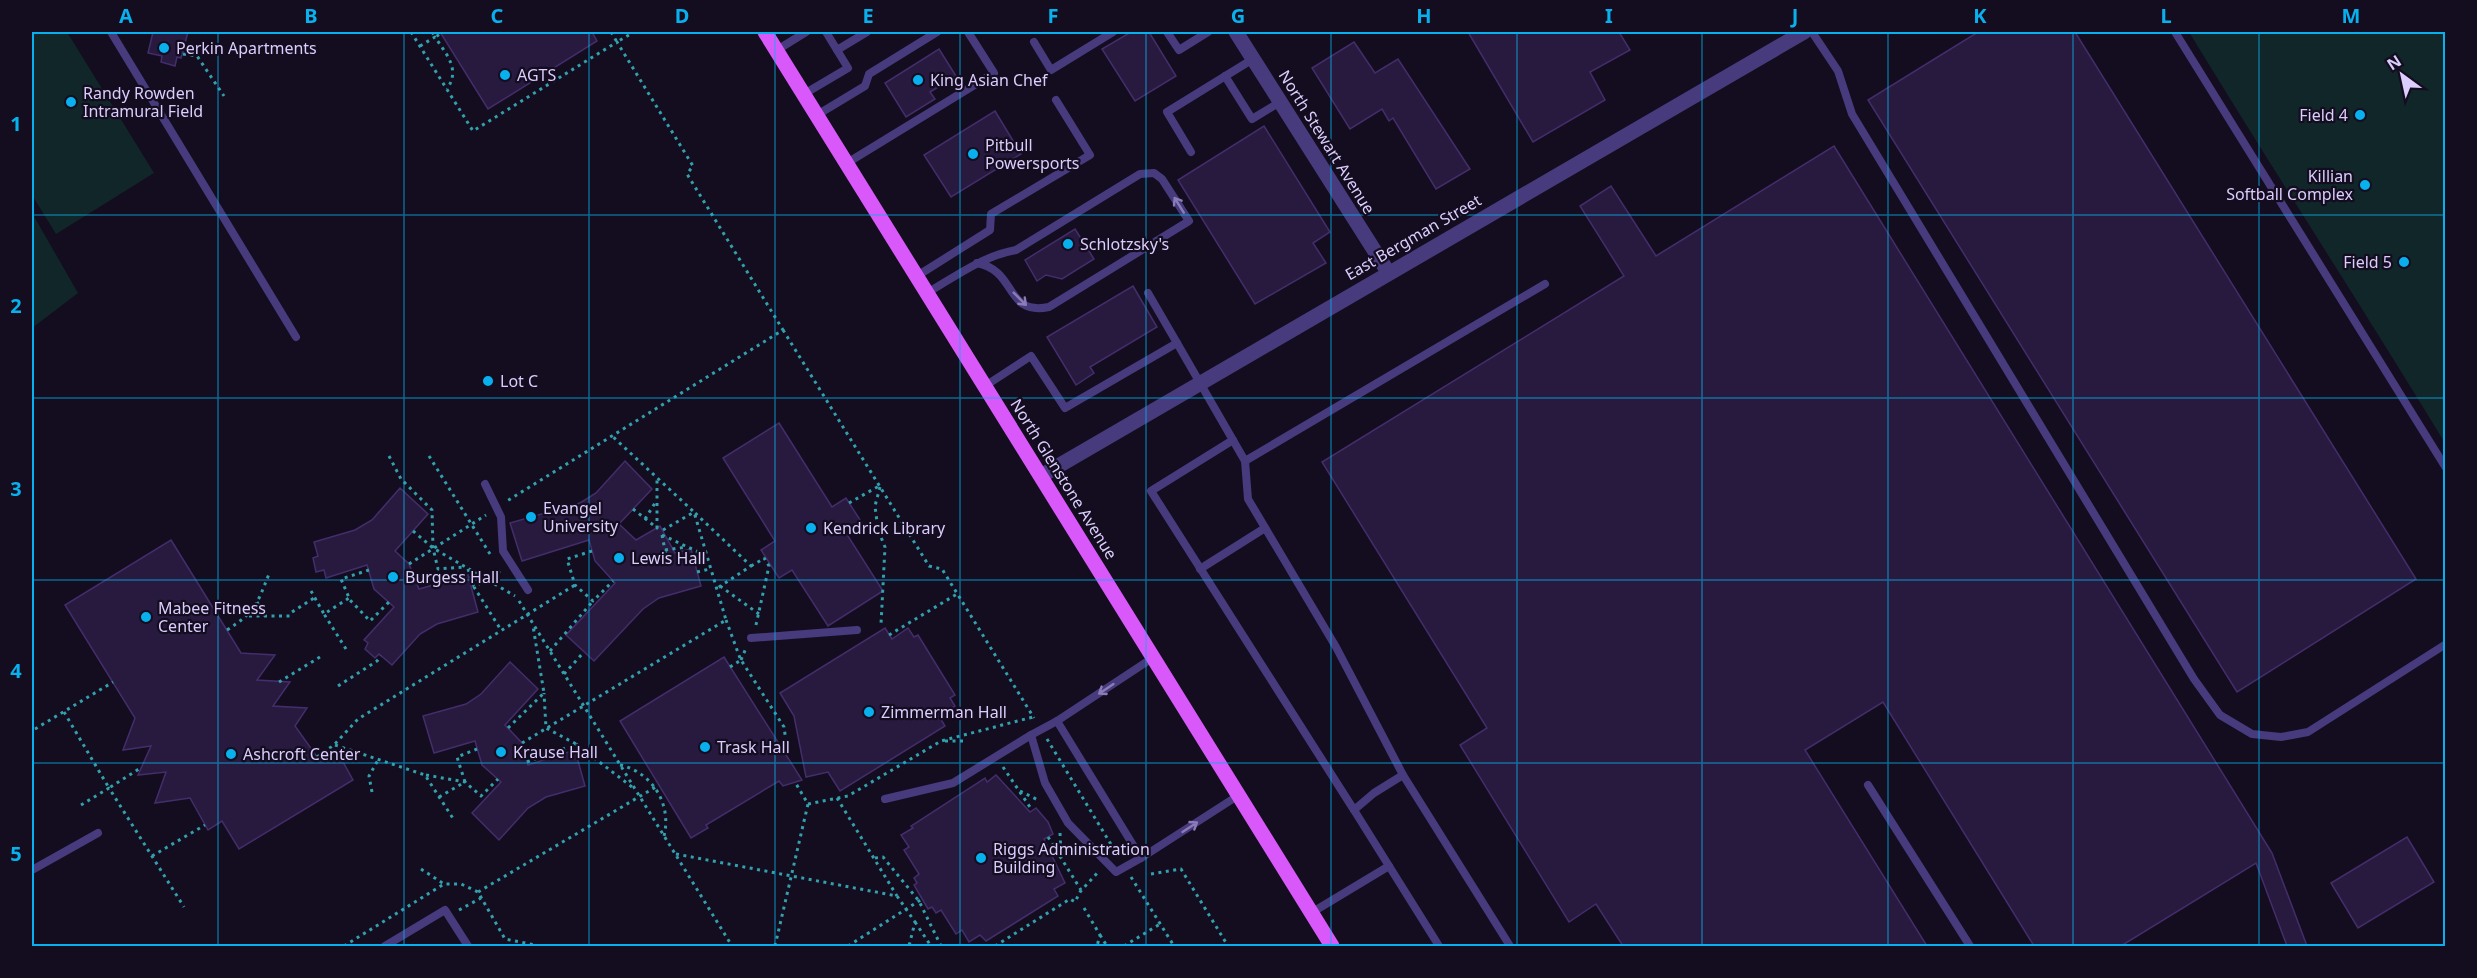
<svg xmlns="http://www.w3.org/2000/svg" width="2477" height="978" font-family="'Noto Sans',sans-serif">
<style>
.pitch{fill:#112629}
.building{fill:#281a3f;stroke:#432d6b;stroke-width:1.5}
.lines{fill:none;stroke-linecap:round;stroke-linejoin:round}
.path{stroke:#32a0ad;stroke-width:3;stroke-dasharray:3 4.5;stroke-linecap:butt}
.lane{stroke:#473a7d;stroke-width:8}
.street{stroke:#473a7d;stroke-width:15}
.primary{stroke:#d858f9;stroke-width:15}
.oneway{stroke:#8a7cb7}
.grid{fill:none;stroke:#08b1ee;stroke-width:1.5;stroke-opacity:0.55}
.poi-dot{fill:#08b1ee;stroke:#130d1f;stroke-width:2}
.labels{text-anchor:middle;stroke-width:4.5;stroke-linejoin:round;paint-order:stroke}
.poi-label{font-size:16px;fill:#dbcdfd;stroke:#130d1f;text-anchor:start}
.street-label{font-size:16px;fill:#dbcdfd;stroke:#130d1f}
.neatline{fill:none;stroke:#08b1ee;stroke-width:2}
.grid-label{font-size:20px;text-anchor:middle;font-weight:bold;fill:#08b1ee}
</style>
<rect width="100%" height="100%" fill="#130d1f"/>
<g class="pitch">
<polygon points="32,32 67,32 154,173 56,234 32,195"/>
<path d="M2189,32h256v411c-84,-138 -172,-273 -256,-411z"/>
<polygon points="32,213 78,293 32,328"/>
</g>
<g class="building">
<polygon points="153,32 188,32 181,58 177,57 175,66 161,62 162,56 148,53"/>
<polygon points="440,32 592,32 597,41 488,109"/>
<polygon points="1131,32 1149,32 1176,76 1135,101 1102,49"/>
<polygon points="1468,32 1619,32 1630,50 1590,72 1605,100 1533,142"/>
<polygon points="1978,32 2075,32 2416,579 2237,692 1868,100"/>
<polygon points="1354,42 1375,73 1398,59 1470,169 1436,189 1393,118 1389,121 1382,109 1350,129 1312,68"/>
<polygon points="939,49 956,76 930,92 935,99 906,117 885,83"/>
<polygon points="995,111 1021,154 951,197 924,155"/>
<polygon points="1264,126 1330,232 1313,243 1326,263 1255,304 1178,180"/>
<polygon points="1834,146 2272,853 2307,946 2287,946 2256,863 2121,946 2034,946 1883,702 1805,750 1927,946 1623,946 1596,904 1569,922 1460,745 1487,728 1322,462 1624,276 1580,206 1611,186 1656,256"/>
<polygon points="1075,229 1094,259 1062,279 1046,275 1037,281 1025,260"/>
<polygon points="1133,286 1157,327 1090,367 1094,373 1076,385 1047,337"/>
<polygon points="779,423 832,507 846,498 862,523 846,533 883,591 828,626 792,570 779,578 761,550 775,541 723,458"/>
<polygon points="625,461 652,489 619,524 636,540 660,526 675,553 691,549 701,586 659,598 643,609 594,661 566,635 615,583 595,561 589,540 522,561 510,523 580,503 596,493"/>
<polygon points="400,488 428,514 395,551 409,564 419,589 468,575 478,612 437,624 420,634 392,665 379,654 375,658 365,649 368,643 364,640 394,607 374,589 367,565 326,578 324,570 316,572 313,558 318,556 314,542 355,530 372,520"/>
<polygon points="171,540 241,653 275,655 257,680 290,682 273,706 307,708 295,726 320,761 337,751 353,780 239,849 222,821 208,830 190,798 155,803 166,772 138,775 151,746 123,750 135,718 65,605"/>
<polygon points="885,628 892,639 908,628 914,637 918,635 955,695 950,698 955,706 939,716 945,726 840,791 828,772 806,777 794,716 780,693"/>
<polygon points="724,657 802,780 783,786 779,781 706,825 708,828 691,838 620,721"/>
<polygon points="510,662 538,689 505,725 522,743 528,765 575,750 585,786 546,797 528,808 499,840 472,813 501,782 482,765 475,741 434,753 423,716 466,704 481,694"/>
<polygon points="996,775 1030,812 1036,808 1048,822 1053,834 1044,839 1065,883 1054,889 1058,896 986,941 980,935 969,942 962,930 956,934 941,910 936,913 932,907 928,909 914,885 917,883 914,878 919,874 904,850 909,847 901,835 913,828 911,826 985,778 987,782"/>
<polygon points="2407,837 2434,882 2358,928 2331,883"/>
</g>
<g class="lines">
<g class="path">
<polyline points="411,32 473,131 617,42 693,166 687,174 783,330 507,501"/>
<polyline points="432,32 435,37 444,32"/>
<polyline points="611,32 617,42 634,32"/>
<path d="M420,46l15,-9c11,17 26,32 12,52"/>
<polyline points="183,54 197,56 224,96"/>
<polyline points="783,330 929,566 942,569 1034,718"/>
<polyline points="389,456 401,479 432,510 433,548 438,569 465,567"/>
<polyline points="429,456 490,554"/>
<polyline points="880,487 875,506 878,530 885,547 881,624"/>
<polyline points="849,503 879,486"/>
<polyline points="633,509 657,528 657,478"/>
<polyline points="645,519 655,503"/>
<polyline points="663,530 694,512 751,566 716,589"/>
<polyline points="413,531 433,548 515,596"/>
<polyline points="662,535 707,556"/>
<polyline points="662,535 666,556"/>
<polyline points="665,550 687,547"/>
<polyline points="592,551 567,559 575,585 593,601 613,581"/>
<polyline points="409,564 486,515"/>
<polyline points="751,566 765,558"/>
<polyline points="468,569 474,587"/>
<polyline points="369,570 341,579 350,600 370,621 389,602"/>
<polyline points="500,571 474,587 501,630"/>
<polyline points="697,572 710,569"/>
<polyline points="720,586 759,614"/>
<polyline points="311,591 324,614"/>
<polyline points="519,601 732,946"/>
<polyline points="257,602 265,616"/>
<polyline points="292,612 314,598"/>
<polyline points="249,616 294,616"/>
<polyline points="726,620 740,658"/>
<polyline points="756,625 769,566 764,558"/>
<path d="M227,630c29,-19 29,-24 42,-56"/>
<polyline points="889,635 957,594"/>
<polyline points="346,649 324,614 349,598"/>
<polyline points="550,651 593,601"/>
<polyline points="741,660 746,648"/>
<polyline points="730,667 741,660 784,727 787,749"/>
<polyline points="564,674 584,652"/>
<polyline points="279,682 320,657"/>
<polyline points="338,686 377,661 381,656"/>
<polyline points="64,712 109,788 142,767"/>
<polyline points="508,728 544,693 533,626"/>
<polyline points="35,729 113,682"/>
<polyline points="1047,739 1115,851"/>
<polyline points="945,741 964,741"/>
<polyline points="522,743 726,620 694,512 611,435"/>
<polyline points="576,744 632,787"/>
<polyline points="335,745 425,775 454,820"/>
<polyline points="317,757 334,745 358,719 575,585"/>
<polyline points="527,762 576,744 546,728 544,693"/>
<path d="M620,765c32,7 52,39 44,71"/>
<polyline points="1003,767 1032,810"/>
<polyline points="426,775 465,782 481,796 498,779"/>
<polyline points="1020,791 1038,800"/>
<polyline points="372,792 369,776 378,760"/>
<polyline points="439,797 465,782 457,757 477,749"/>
<polyline points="837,798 897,896"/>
<polyline points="808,804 848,796 941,741 1033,717"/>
<polyline points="81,805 109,788 184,907"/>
<polyline points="1060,833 1061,856"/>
<polyline points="1048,837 1081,890"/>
<polyline points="676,854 897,896 915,922 909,946"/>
<polyline points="152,856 205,825"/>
<polyline points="875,858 883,857 919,901 941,946"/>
<polyline points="421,869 444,884 461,884 478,892"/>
<polyline points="1151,874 1181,869 1228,946"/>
<polyline points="1131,877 1174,946"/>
<polyline points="1084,908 1100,935 1097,946"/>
<polyline points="459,910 481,898"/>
<polyline points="915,922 931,946"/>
<polyline points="1100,935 1107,946"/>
<polyline points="344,946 444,884"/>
<polyline points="540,946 505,939 478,892 659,785"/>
<polyline points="775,946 808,804 795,782"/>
<polyline points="848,946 922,899"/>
<polyline points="995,946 1070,899 1075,902 1080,892 1099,871"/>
<polyline points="1124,946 1160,924"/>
</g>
<g class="lane">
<polyline points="111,32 296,337"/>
<polyline points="826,32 837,50 867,32"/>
<polyline points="1167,32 1179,50 1208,32"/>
<polyline points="1812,32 1838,71 1852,114 2194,679 2220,715 2252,734 2281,737 2308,732 2446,644"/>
<polyline points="2175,32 2446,468"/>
<polyline points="1034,42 1051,70 1113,32"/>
<polyline points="777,50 806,32"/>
<polyline points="1225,76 1252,119 1280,102"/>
<polyline points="804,94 848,68 837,50"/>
<polyline points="817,115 865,86 869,74 937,32"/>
<polyline points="1191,152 1167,112 1253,59"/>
<polyline points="847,163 994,73 968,32"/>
<polyline points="917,276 990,230 991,214 1090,155 1056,100"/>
<path d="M927,293c29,-17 56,-37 89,-43l124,-76 14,-1 8,6 27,42 -140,86c-45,9 -31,-36 -72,-44"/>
<polyline points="1177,343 1245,461 1248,499 1336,647 1403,775 1510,946"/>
<polyline points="985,386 1031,356 1065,408 1177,343 1148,293"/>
<polyline points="1233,440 1151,491 1354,810"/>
<polyline points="1245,461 1545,284"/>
<polyline points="485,484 501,517 503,551 528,590"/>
<polyline points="1200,569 1265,528"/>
<polyline points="751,638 857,630"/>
<polyline points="1154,657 1057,721 1031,735 1045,783 1068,823 1116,872 1141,858 1239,795"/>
<polyline points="1057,721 1141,858"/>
<polyline points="1868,785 1970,946"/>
<polyline points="885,799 953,783 1031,735"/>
<polyline points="1389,866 1439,946"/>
<polyline points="32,870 98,833"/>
<polyline points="1311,913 1389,866 1354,810 1374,793 1403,775"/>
<polyline points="385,946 445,910 468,946"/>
</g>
<g class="street">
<polyline points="1236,32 1388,272"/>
<polyline points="1041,476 1804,32"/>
</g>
<polyline class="primary" points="765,32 1332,946"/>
</g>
<defs><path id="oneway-shaft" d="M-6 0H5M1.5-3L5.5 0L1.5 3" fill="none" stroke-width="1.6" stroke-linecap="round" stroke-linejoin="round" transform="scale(1.5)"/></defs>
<g class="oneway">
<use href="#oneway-shaft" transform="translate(1179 205) rotate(-122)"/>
<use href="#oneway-shaft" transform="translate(1020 299) rotate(45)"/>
<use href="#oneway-shaft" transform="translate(1106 689) rotate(146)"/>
<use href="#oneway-shaft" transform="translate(1190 827) rotate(-33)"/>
</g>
<path class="grid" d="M218,32v914M404,32v914M589,32v914M775,32v914M960,32v914M1146,32v914M1331,32v914M1517,32v914M1702,32v914M1888,32v914M2073,32v914M2259,32v914M32,215h2414M32,398h2414M32,580h2414M32,763h2414"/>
<g class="poi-dot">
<circle cx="164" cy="48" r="6"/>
<circle cx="505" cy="75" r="6"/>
<circle cx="918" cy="80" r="6"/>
<circle cx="71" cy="102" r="6"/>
<circle cx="2360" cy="115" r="6"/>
<circle cx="973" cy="154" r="6"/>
<circle cx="2365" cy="185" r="6"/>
<circle cx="1068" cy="244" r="6"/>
<circle cx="2404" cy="262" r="6"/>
<circle cx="488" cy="381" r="6"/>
<circle cx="531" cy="517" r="6"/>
<circle cx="811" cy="528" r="6"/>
<circle cx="619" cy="558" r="6"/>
<circle cx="393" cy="577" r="6"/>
<circle cx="146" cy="617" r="6"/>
<circle cx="869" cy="712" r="6"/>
<circle cx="705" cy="747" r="6"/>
<circle cx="501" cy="752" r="6"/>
<circle cx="231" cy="754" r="6"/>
<circle cx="981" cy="858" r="6"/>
</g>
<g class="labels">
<g class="poi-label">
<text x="176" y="54">Perkin Apartments</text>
<text x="517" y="81">AGTS</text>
<text x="930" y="86">King Asian Chef</text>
<text x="83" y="99">Randy Rowden<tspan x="83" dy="18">Intramural Field</tspan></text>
<text x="2348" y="121" text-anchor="end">Field 4</text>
<text x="985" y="151">Pitbull<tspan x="985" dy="18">Powersports</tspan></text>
<text x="2353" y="182" text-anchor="end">Killian<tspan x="2353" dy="18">Softball Complex</tspan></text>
<text x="1080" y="250">Schlotzsky's</text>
<text x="2392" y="268" text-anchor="end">Field 5</text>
<text x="500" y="387">Lot C</text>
<text x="543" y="514">Evangel<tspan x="543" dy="18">University</tspan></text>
<text x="823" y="534">Kendrick Library</text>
<text x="631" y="564">Lewis Hall</text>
<text x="405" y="583">Burgess Hall</text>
<text x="158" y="614">Mabee Fitness<tspan x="158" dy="18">Center</tspan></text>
<text x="881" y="718">Zimmerman Hall</text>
<text x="717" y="753">Trask Hall</text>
<text x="513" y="758">Krause Hall</text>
<text x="243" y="760">Ashcroft Center</text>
<text x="993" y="855">Riggs Administration<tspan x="993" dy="18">Building</tspan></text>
</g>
<g class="street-label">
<text transform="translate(1327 142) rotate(58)" y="6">North Stewart Avenue</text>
<text transform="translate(1413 237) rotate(-30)" y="6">East Bergman Street</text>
<text transform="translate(1064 479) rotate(58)" y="6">North Glenstone Avenue</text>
</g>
</g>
<rect width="2477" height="978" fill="none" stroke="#130d1f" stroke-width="66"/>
<g transform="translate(2402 75) rotate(327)" stroke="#130d1f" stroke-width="4.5" paint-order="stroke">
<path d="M0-4.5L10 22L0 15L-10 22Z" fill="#dbcdfd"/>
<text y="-9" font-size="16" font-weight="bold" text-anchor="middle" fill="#dbcdfd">N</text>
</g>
<rect x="33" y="33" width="2411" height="912" class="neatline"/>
<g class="grid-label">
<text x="126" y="23">A</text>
<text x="311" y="23">B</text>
<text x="497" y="23">C</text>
<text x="682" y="23">D</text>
<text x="868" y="23">E</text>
<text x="1053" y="23">F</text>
<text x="1238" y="23">G</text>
<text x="1424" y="23">H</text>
<text x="1609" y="23">I</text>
<text x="1795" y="23">J</text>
<text x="1980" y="23">K</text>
<text x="2166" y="23">L</text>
<text x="2351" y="23">M</text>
<text x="16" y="131">1</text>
<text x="16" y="313">2</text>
<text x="16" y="496">3</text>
<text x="16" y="678">4</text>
<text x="16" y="861">5</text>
</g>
</svg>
